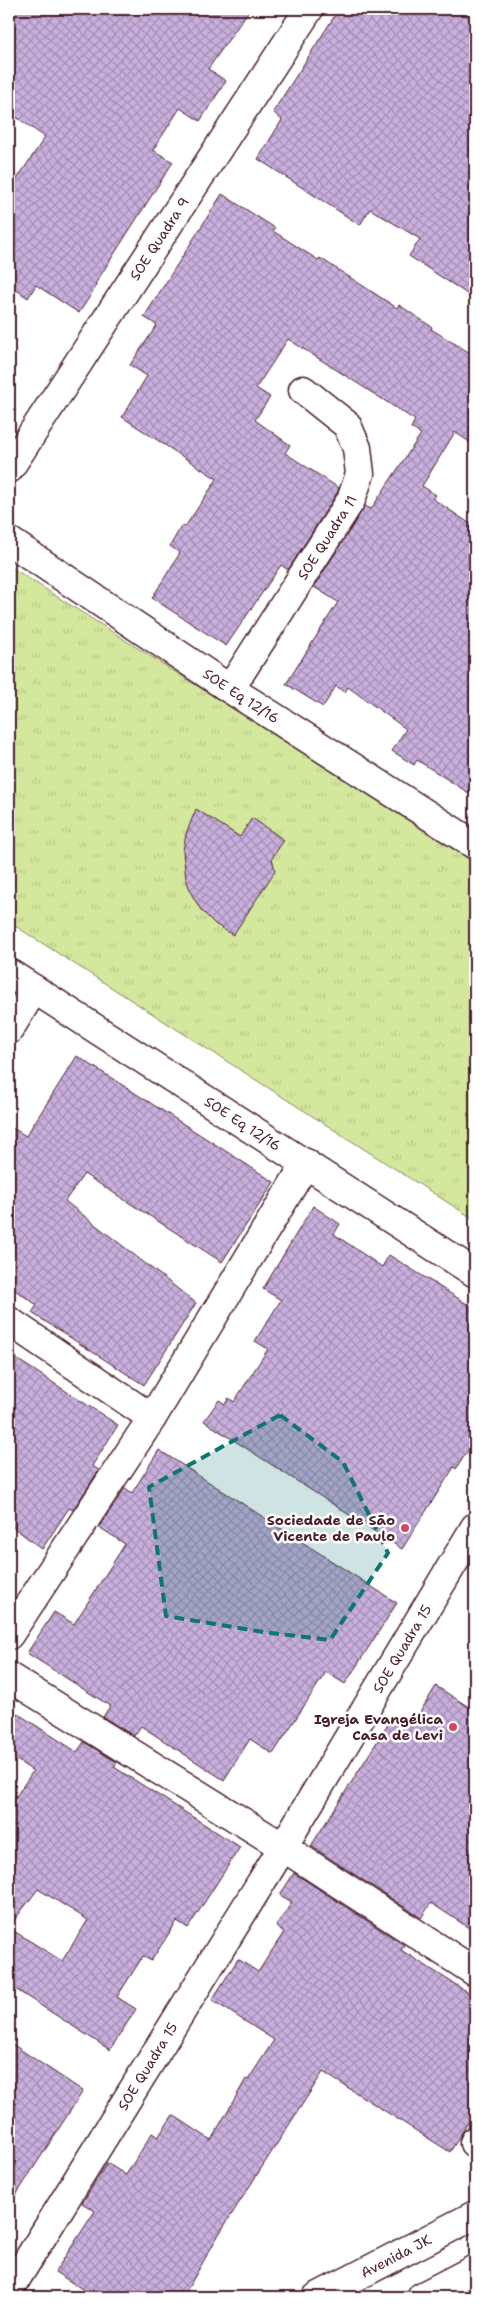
<svg xmlns="http://www.w3.org/2000/svg" width="484" height="2306" font-family="'Shantell Sans',sans-serif">
<style>
.park{fill:url(#park-tufts);stroke:#8e8464}
.building{fill:url(#building-cross-hatch);stroke:#4a1f2b}
.lines{fill:none;stroke-linecap:round;stroke-linejoin:round}
.minor-casing{stroke:#4a1f2b;stroke-width:31}
.tertiary-casing{stroke:#4a1f2b;stroke-width:31}
.secondary-casing{stroke:#4a1f2b;stroke-width:31}
.minor{stroke:#fff;stroke-width:28}
.tertiary{stroke:#fff;stroke-width:28}
.secondary{stroke:#fff;stroke-width:28}
.marked{fill:#0f766e;fill-opacity:0.2;stroke:#0f766e;stroke-width:4;stroke-dasharray:10 6;stroke-linejoin:round}
.poi-dot{fill:#d1495b;stroke:#fff;stroke-width:2}
.labels{text-anchor:middle;stroke-width:5;stroke-linejoin:round;paint-order:stroke}
.street-label{font-size:14px;fill:#4a1f2b;stroke:#fff}
.poi-label{font-size:14px;font-weight:bold;fill:#4a1f2b;stroke:#fff;text-anchor:end}
</style>
<defs>
<pattern id="park-tufts" width="24" height="20" patternUnits="userSpaceOnUse" patternTransform="scale(1.25)"><rect width="24" height="20" fill="#d3e89d"/><path d="M3 7l-1-3M5 7V3M7 7l1-3M15 17l-1-3M17 17v-4M19 17l1-3" fill="none" stroke="#b7c787"/></pattern>
<pattern id="building-cross-hatch" width="8" height="8" patternUnits="userSpaceOnUse" patternTransform="scale(1.25)"><rect width="8" height="8" fill="#c8afdd"/><path d="M0 0l8 8M0 8l8-8" fill="none" stroke="#a48eb3"/></pattern>
</defs>
<rect width="100%" height="100%" fill="#fff"/>
<filter id="ink" filterUnits="userSpaceOnUse"><feTurbulence type="fractalNoise" baseFrequency=".02" numOctaves="2"/><feDisplacementMap in="SourceGraphic" scale="10" xChannelSelector="R" yChannelSelector="G"/><feConvolveMatrix kernelMatrix="1 2 1 2 8 2 1 2 1" color-interpolation-filters="sRGB"/></filter>
<g filter="url(#ink)">
<polygon class="park" points="9,566 475,863 475,1220 9,922"/>
<g class="building">
<polygon points="9,9 250,9 208,69 226,81 200,121 180,108 153,150 173,162 95,284 97,285 79,313 36,285 28,298 9,285 9,191 45,137 9,112"/>
<polygon points="339,9 458,9 475,20 475,204 468,215 475,220 475,299 409,256 420,239 370,209 360,225 258,159 282,120 273,112"/>
<polygon points="222,194 275,228 273,231 318,260 320,258 397,308 399,305 432,327 431,329 475,356 475,446 455,432 422,486 436,495 433,499 475,527 475,797 417,760 414,765 392,751 406,729 348,687 345,692 336,686 323,707 286,684 338,602 314,587 365,506 371,509 421,434 411,428 415,420 288,339 256,388 270,397 255,420 290,445 285,453 339,488 337,493 288,570 281,565 226,646 152,598 180,553 170,546 182,525 185,527 217,479 122,417 147,376 130,365 157,325 144,317"/>
<polygon points="196,809 240,837 252,818 284,840 272,858 275,871 233,935 215,924 201,910 192,895 186,879 183,851 186,834"/>
<polygon points="77,1056 274,1182 222,1262 84,1174 65,1201 196,1303 144,1385 32,1313 37,1305 9,1286 9,1126 26,1136"/>
<polygon points="313,1206 340,1224 334,1234 382,1267 389,1255 475,1309 475,1439 456,1469 454,1467 402,1549 204,1421 219,1400 225,1404 229,1398 234,1402 268,1349 255,1341 281,1300 263,1289"/>
<polygon points="9,1354 118,1425 92,1466 99,1470 73,1510 69,1508 42,1549 9,1524"/>
<polygon points="159,1450 397,1603 345,1684 326,1672 273,1754 250,1739 224,1780 141,1726 134,1736 103,1717 110,1706 27,1653 54,1612 74,1624 125,1544 99,1527 125,1488 132,1493"/>
<polygon points="436,1686 475,1711 475,1932 431,1903 421,1918 311,1846 394,1715 411,1727"/>
<polygon points="9,1708 77,1752 84,1742 117,1762 114,1767 240,1847 188,1928 177,1921 151,1961 143,1956 117,1997 136,2009 110,2050 9,1985 9,1928 62,1961 88,1920 38,1889 9,1927 9,1807 33,1771 9,1755"/>
<polygon points="294,1873 404,1945 401,1950 475,1997 475,2111 450,2152 323,2072 219,2234 183,2297 95,2297 55,2272 95,2211 82,2203 107,2163 126,2175 152,2133 158,2137 173,2115 211,2140 246,2079 248,2080 274,2040 212,2000 238,1959 258,1972 284,1932 276,1926 292,1902 280,1895"/>
<polygon points="9,2042 83,2091 9,2206"/>
</g>
<g class="lines">
<g class="minor-casing">
<g id="minor">
<path id="s1" d="M9,469l300,-460"/>
<path id="s2" d="M230,689l121,-189 9,-26 -3,-26 -10,-23 -44,-35"/>
<polyline points="9,1030 34,989"/>
<polyline points="9,1321 152,1418"/>
<polyline points="9,1635 152,1418 306,1163"/>
<polyline points="9,1677 283,1847 475,1972"/>
<polyline points="474,2143 475,2141"/>
<path id="s3" d="M13,2284l270,-437 192,-320"/>
</g>
</g>
<g class="tertiary-casing">
<g id="tertiary">
<path id="s4" d="M9,541l221,148 245,156"/>
<path id="s5" d="M9,973l466,300"/>
</g>
</g>
<g class="secondary-casing">
<g id="secondary">
<path id="s6" d="M317,2297l158,-82"/>
<polyline points="421,2297 475,2269"/>
</g>
</g>
<use href="#minor" class="minor"/>
<use href="#tertiary" class="tertiary"/>
<use href="#secondary" class="secondary"/>
</g>
</g>
<path class="marked" d="M280,1415l63,47 45,91 -58,87 -67,-8 -97,-16 -17,-129z"/>
<g class="poi-dot">
<circle cx="405" cy="1528" r="5"/>
<circle cx="453" cy="1727" r="5"/>
</g>
<g class="labels">
<g class="street-label">
<text dy="5" stroke="none"><textPath href="#s1" startOffset="275">SOE Quadra 9</textPath></text>
<text dy="5" stroke="none"><textPath href="#s2" startOffset="180">SOE Quadra 11</textPath></text>
<text dy="5" stroke="none"><textPath href="#s4" startOffset="279">SOE Eq 12/16</textPath></text>
<text dy="5" stroke="none"><textPath href="#s5" startOffset="278">SOE Eq 12/16</textPath></text>
<text dy="5" stroke="none"><textPath href="#s3" startOffset="745">SOE Quadra 15</textPath></text>
<text dy="5" stroke="none"><textPath href="#s3" startOffset="256">SOE Quadra 15</textPath></text>
<text dy="5" stroke="none"><textPath href="#s6" startOffset="89">Avenida JK</textPath></text>
</g>
<g class="poi-label">
<text x="395" y="1525">Sociedade de São<tspan x="395" dy="16">Vicente de Paulo</tspan></text>
<text x="443" y="1724">Igreja Evangélica<tspan x="443" dy="16">Casa de Levi</tspan></text>
</g>
</g>
<rect width="484" height="2306" fill="none" stroke="#fff" stroke-width="30"/>
<rect x="15" y="15" width="454" height="2276" fill="none" stroke="#4a1f2b" stroke-width="2" filter="url(#ink)"/>
</svg>
